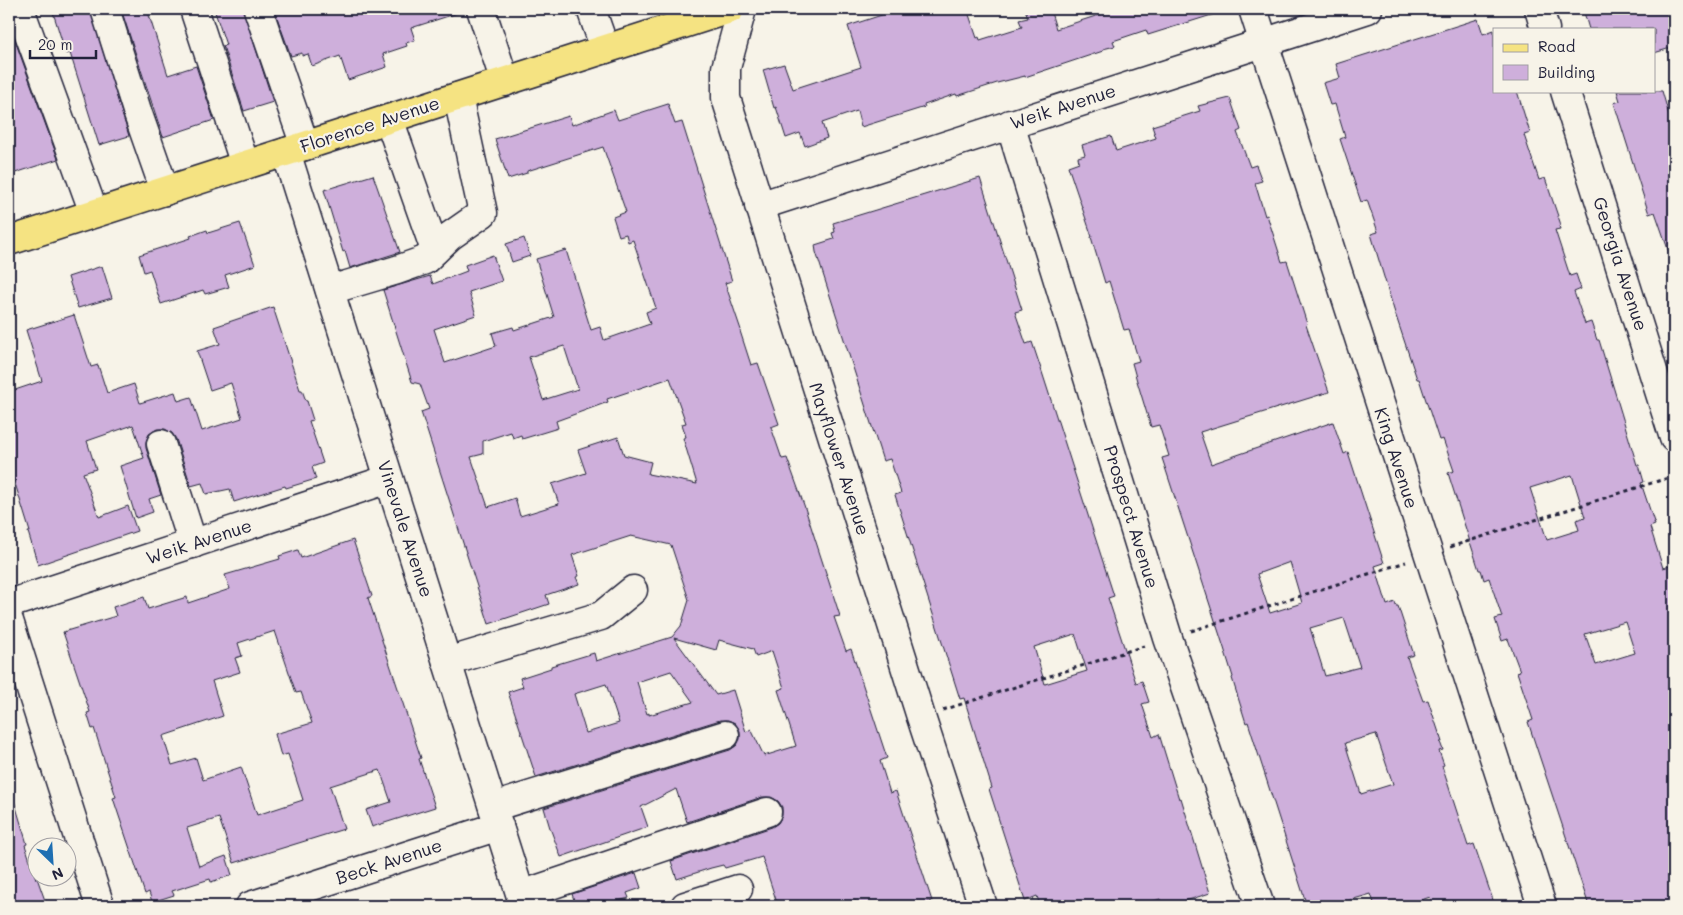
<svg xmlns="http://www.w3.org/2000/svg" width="1683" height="915" font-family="Mali,sans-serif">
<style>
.building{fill:#ceafdb;stroke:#22223b;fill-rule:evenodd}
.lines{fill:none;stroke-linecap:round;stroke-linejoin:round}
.minor-casing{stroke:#22223b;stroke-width:31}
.major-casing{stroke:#22223b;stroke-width:31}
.path{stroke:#22223b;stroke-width:3;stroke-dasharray:4 4;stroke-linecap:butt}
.minor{stroke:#f7f3e8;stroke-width:28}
.major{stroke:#f5e382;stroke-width:28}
.labels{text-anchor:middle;stroke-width:4.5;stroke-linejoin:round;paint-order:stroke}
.street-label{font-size:18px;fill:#22223b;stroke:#f7f3e8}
</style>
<rect width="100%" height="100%" fill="#f7f3e8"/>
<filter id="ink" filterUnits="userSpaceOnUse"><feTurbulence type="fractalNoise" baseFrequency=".02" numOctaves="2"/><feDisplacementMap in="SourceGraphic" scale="10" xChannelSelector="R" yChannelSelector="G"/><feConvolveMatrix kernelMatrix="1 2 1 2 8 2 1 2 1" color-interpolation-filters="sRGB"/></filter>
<g filter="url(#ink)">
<g class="building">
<polygon points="52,9 90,9 129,136 99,145 70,53 66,54"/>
<polygon points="121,9 147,9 168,75 196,66 214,120 163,137"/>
<polygon points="214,9 243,9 273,102 244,111 223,46 226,45"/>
<polygon points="274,9 460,9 461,12 411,28 415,40 406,43 407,46 383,54 387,67 348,80 340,56 312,66 308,54 302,56 302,53 291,56"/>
<polygon points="900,9 967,9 977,38 979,37 980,40 1022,27 1019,20 1028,18 1025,9 1050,9 1056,29 1117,9 1218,9 1218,13 1148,35 1146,30 1113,41 1115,46 1103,49 1103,51 1025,77 1025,76 997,83 957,96 956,94 924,105 925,107 861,127 857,111 822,123 827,138 805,146 800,133 786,138 776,107 774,108 763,70 784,64 793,89 861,67 848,26"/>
<polygon points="1583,9 1674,9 1674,47 1654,53 1654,29 1589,29"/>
<path d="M1478,19l5,15 11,-4v61h23l13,42 -6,2 15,45 6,-2 16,47 -2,1 1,3 -5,1 15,46 6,-2 5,15 -7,3 11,32 6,-2 6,18h2l38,125h2l5,17 -3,1 14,42 -5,2 13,41 7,-2 4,13v327h-85l-61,-184 5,-2 -16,-48 3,-1 -12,-32 -6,2 -7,-22 7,-2 -13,-39 -5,2 -3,-10h-2l-31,-97 6,-2 -11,-32 -4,1 -20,-61h-2l-23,-69 -23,-76 7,-2 -11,-32 -6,2 -21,-63 5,-2 -10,-33 -5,1 -7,-22 17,-5 -4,-14zM1572,475l13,42 -9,3 3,10 -32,10 -17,-52zM1625,622l10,31 -39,12 -11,-31z"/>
<polygon points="9,24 58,159 9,175"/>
<polygon points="1617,91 1662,91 1674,132 1674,258 1671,258 1655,212 1649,214 1614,103 1620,101"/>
<path d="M1230,98l11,32 -4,2 13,35 6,-2 6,16 -7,2 10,33 2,-1 15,47 5,-1 20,63 -1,1 23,67 -129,40 11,32 122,-42 11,32 4,-2 36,111 -9,3 12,39 8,-3 1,4h2l16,49 -7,2 16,44 5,-1 14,42h-2l3,8 -4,1 5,14 -2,1 26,80 6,-2 21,62h-62l-3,-9 -26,9h-29l-4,-12 -41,12h-23l-59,-184 -2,1 -14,-45 1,-1 -9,-29 -62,-190 7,-2 -10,-31 -8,2 -14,-46 -5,-18 7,-2 -10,-32 -5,1 -15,-49 -4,2 -14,-46h1l-24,-71 11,-4 -1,-5 7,-2 -3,-10 29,-9 5,15 40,-13 -4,-12 48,-15 -2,-5zM1290,562l12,41 -32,10 -13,-39zM1344,618l16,49 -35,9 -15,-48zM1376,734l17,50 -32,10 -16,-51z"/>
<path d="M668,104l7,20 7,-2 50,159 -7,2 16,47 -1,1 11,34 7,-2 21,61 -8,3 11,32 5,-1 17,47 36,111 -6,1 12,34 5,-2 36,109 -7,3 10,32 6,-2 36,110 -13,5h-62l-1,-5 -17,5h-61l-16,-49 -37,11 -2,-3 -12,3 -34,11 -6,-18 101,-34 6,-4 4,-7v-9l-4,-6 -7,-4h-9l-75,25 -11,-33 -35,18 7,20 -87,30 -11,-29 -6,-20 186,-58 7,-5 3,-6v-8l-5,-8 -7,-3h-8l-184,57 -28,-85 15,-5 -3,-9 31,-10v-2l43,-13 2,8 76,-24 9,-11 8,-26 -18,-55 -40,-9 -59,19 7,21 -3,1 3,7 -33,11 3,9 -60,20 -68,-212 8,-3 -9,-25 -8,-2 -29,-92 47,-14 3,8 34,-13 -2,-6 28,-10 9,26 -33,11 7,23 -42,14 11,34 51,-17 -4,-13 21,-6 1,3 40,-13 -18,-58 30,-9 25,80 9,-3 4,13 46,-16 -4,-12 10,-4 -23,-68 -5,2 -2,-8 -7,2 -6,-19 13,-5 -23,-65 -76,24v2l-19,6 -13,-40 74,-23 3,9 42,-15 4,10zM564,346l14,43 -35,11 -14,-43zM670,378l16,45 -4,1 4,13 -3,1 14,46 -49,-10 3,-12 -27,-7 -6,-18 -40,13 8,23 -34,11 7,20 -39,12 -5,-18 -27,9 -17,-50 12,-3v-13l28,-9 2,6 8,-3 1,4 36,-11 -2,-7 52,-19 -1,-3zM674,638l42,12 3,-10 34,9 3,8 16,-6 12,37 -6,2 18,56 -32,10 -13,-27 -5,3 -13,-42 -17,5zM671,671l22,31 -44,13v-2l-2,1 -10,-32zM606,684l13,39 -33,10 -12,-39z"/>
<polygon points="373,175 400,252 350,268 345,251 343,252 324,190"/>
<path d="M980,178l42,132 -7,2 11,32 6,-2 9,27 73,227 -6,2 28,85 6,-2 7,21 -7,2 11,33 6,-3 20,65 2,-1 29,95 -40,13h-8l-2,-7 -22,7h-98l-3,-10 -12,5 -36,-112 3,-1 -28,-90 -4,1 -65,-204 6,-2 -11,-34 -7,2 -67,-209 -1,-7 19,-6 -2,-6 3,-1 -2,-9zM1075,634l12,37 -42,13 -11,-37z"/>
<polygon points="240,223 255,265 225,275 229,287 205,294 203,290 161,304 150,270 144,272 139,255 191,238 190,236 207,230 208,233"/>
<polygon points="524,238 530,256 512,262 506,244"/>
<polygon points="102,266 112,298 78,308 68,277"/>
<polygon points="273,307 300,390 302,390 306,401 307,401 313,420 309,421 323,463 312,467 316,479 286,488 285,486 234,502 230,489 206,494 202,483 191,486 176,439 172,433 165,429 157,429 149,434 146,441 146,448 161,495 149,499 153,512 136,518 120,466 144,458 133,425 87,441 96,469 83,473 99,517 128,506 137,531 38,565 28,532 30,532 9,464 9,392 42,381 26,330 74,315 91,367 98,365 107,393 134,384 140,403 175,392 178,401 191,397 202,431 242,418 231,383 210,390 197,351 220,344 214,327"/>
<path d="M353,540l19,56 -4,2 53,160 -2,1 16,48 -63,20 -6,-17 25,-8 -11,-32 -50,16 14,43 -110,34 -15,-45 -32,10 12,38 27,-10 6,19 -21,7 -1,-3 -38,12 2,4 -22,7 -3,-10 -4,2 -32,-96 3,-1 -22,-69 -2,1 -5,-16 3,-1 -27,-80 53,-16 -3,-9 31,-10 4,12 39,-12 1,6 42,-14 -5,-14 55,-16 -1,-3 19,-6 3,8zM275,631l21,62 5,-1 11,31 -37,11 6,22 7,-2 15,46 -46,15 -16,-48 -38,13 -7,-22 -24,7 -9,-29 60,-20 -11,-35 28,-9 -5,-14 7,-2 -4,-13z"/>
<polygon points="9,797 13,797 27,844 25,845 36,879 37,878 47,906 9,906"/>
<polygon points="636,873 641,888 627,893 629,898 615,902 616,906 576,906 572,894"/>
</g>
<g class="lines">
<g class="minor-casing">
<g id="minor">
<polyline points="20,9 94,213"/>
<polyline points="105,9 138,114 165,191"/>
<polyline points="194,9 245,165"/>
<polyline points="258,9 305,146"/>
<polyline points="481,9 505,82"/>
<polyline points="591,9 605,49"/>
<polyline points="742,9 726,68 726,98 921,717 983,906"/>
<polyline points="1253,9 1542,906"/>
<polyline points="1539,9 1545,29"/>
<polyline points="1565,91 1674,438"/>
<polyline points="389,119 435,250"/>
<polyline points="1010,124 1168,638 1260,906"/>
<polyline points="286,152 524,906"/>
<polyline points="759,206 1368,9"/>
<polyline points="330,290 397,270 425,260 450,236 483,213 458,97"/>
<polyline points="161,444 193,544"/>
<polyline points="9,604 389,479"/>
<polyline points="9,621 100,906"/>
<polyline points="447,662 601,616 633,590"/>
<polyline points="493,807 725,735"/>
<polyline points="521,895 767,812"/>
<polyline points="250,906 499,826"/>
<polyline points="685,906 738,889"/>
</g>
</g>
<g class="major-casing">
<polyline id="major" points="9,241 730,9"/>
</g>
<g class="path">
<polyline points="1450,547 1674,476"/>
<polyline points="1191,631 1406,562"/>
<polyline points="943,710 1144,646"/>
</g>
<use href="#minor" class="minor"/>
<use href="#major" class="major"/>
</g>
</g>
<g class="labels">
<g class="street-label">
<text transform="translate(1063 107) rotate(-18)" y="6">Weik Avenue</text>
<text transform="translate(370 125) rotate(-18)" y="6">Florence Avenue</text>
<text transform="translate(1620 264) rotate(72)" y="6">Georgia Avenue</text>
<text transform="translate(1396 458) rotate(72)" y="6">King Avenue</text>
<text transform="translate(839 459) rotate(72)" y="6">Mayflower Avenue</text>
<text transform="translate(1131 517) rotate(73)" y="6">Prospect Avenue</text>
<text transform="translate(405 529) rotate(72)" y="6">Vinevale Avenue</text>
<text transform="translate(199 542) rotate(-18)" y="6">Weik Avenue</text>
<text transform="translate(389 862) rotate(-18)" y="6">Beck Avenue</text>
</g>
</g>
<rect width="1683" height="915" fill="none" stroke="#f7f3e8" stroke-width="30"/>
<rect x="15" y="15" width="1653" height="885" fill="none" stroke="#22223b" stroke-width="2" filter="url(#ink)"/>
<rect x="1493" y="28" width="162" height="65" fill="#f7f3e8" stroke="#a29fa3"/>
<rect x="1503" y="44" width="25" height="8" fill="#f5e382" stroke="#a29fa3"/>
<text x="1538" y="52" font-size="15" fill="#22223b">Road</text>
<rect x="1503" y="65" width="25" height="15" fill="#ceafdb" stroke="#a29fa3"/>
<text x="1538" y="78" font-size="15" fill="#22223b">Building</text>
<g transform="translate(52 862) rotate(155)"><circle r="24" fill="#f7f3e8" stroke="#a29fa3"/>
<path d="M0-4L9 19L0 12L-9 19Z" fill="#1f6fb2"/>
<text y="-8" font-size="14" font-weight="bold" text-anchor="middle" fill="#22223b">N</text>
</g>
<path d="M30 50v8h66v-8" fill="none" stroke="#22223b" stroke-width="2.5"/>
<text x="38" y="50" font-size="15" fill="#22223b" stroke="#f7f3e8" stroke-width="4" paint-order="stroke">20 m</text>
</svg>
